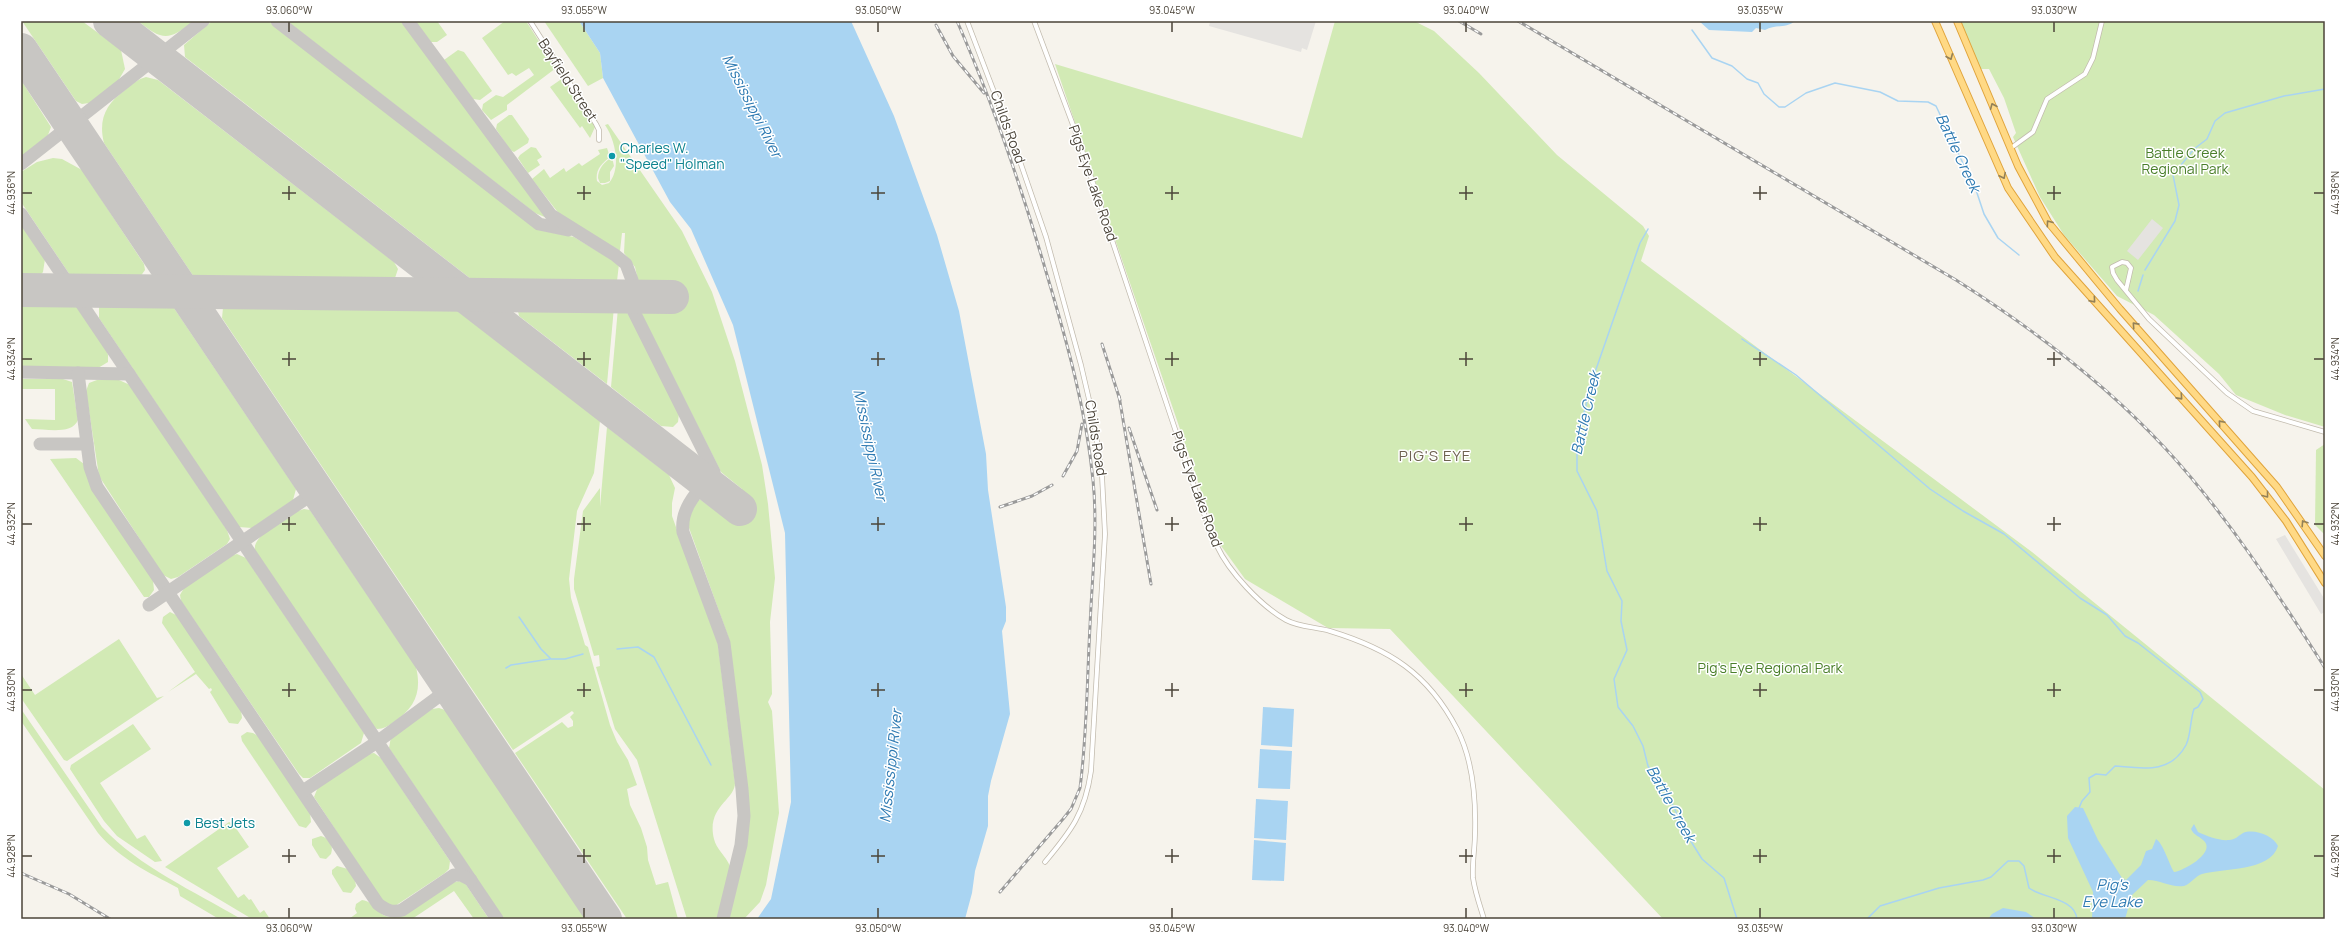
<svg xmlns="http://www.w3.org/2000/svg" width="2346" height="940" font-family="Manrope,sans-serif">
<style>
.green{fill:#d2eab5}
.parking{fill:#e5e3e0}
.water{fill:#a9d4f2}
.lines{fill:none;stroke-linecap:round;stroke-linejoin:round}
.stream{stroke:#a9d4f2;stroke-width:1.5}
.taxiway{stroke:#c8c6c3;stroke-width:13}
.runway{stroke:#c8c6c3;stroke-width:34}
.minor-casing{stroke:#c2bbae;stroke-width:5.5}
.trunk-casing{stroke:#e0a43c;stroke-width:8}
.minor{stroke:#fff;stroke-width:4}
.trunk{stroke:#ffd985;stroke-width:6}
.rail-casing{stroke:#9a9a9a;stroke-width:3}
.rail{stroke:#fff;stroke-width:1.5;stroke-dasharray:4.5;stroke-linecap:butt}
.oneway{stroke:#938057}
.ticks{fill:none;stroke:#4b4439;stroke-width:1.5}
.culture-dot{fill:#0f9aa8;stroke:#fff;stroke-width:1.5}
.labels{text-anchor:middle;stroke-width:3;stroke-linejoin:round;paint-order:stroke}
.street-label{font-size:14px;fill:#4b4439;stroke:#fff}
.culture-label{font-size:14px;fill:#0d838f;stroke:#fff;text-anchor:start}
.park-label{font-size:14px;fill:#4a7f2a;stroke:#fff}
.water-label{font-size:15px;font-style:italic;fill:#2e7ab2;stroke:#fff}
.neighbourhood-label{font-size:15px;letter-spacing:1px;fill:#6e6250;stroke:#fff}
.neatline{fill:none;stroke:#4b4439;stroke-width:1.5}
.ticks-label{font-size:10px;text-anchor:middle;fill:#4b4439}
</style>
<rect width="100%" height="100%" fill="#f6f3ec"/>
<g class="green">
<polygon points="22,21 82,21 121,50 125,69 118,81 89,103 82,104 76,101"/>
<path d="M138,21h56c-26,20 -31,20 -56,0z"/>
<polygon points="212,21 268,21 534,227 544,231 574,237 619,264 617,281 613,285 484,283 471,279 185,57 184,45"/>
<polygon points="287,21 401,21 547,218 535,213"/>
<polygon points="415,21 437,21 447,35 437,42 431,42"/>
<polygon points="505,21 526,21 556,68 507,105 507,110 491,120 482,110 483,104 496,95 503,97 534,75 529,68 516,76 512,73 508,75 482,38"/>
<polygon points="544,21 579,21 600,53 603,78 588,86"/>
<polygon points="1335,21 1414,21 1434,31 1479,73 1557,155 1643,226 1649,236 1641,261 2032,552 2325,790 2325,919 1663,919 1390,629 1328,628 1245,579 1219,543 1055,64 1302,138"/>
<polygon points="1954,21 2325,21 2325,427 2285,415 2236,395 2219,374 2154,315 2117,296 2064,235 2040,197 2013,137 2016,133 2004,98 1989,69 1975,69"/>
<polygon points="458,50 464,52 492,91 480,100 473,99 444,60"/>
<path d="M146,77l12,3 236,182 4,7 -3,9 -8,4 -185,-2 -8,-3 -90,-134c-6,-24 2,-39 21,-53 7,-6 13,-11 21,-13z"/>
<polygon points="563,78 595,127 590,138 582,126 580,128 550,87"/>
<polygon points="21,80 51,127 48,135 21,157"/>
<polygon points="509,115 512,115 529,139 528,143 514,152 510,150 496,129 497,124"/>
<path d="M608,124l74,107 30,61 23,69 27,104 6,39 7,74 -5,44 2,72 -4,8 4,9 7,102 -13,72 -6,17 -16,17h-15c9,-38 20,-75 20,-115l-20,-165 -41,-114 2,-11 8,-14h3l19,14 9,-7 9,5 5,-7 -7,-8 6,-8 -21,-17 -83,-165 34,1v-22l-33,-1 -4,-18 -11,-14 1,-20h-3l-2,18 -60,-36 -28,-36 12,-10 6,9 14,-10 2,4 13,-9 3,3 18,-12 -2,-4 9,-2 3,9c-8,6 -15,13 -13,24l5,4 7,-2c12,-14 7,-42 -4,-58z"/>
<polygon points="531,147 536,148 542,157 537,160 540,165 528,173 518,158 520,155"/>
<path d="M612,157l2,9 -4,6v9l-5,2h-5l-2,-5c0,-9 6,-16 14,-21z"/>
<polygon points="53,158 62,159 82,170 144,264 145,270 140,277 133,279 72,278 21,202 21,172 37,162"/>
<polygon points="21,223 45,259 43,272 38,278 21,278"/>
<polygon points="21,300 73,301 106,349 108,355 108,362 98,368 21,367"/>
<polygon points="106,301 165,302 172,305 296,489 293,500 252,528 239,527 99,318 99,307"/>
<polygon points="232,303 450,305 600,421 594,473 577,511 569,579 571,598 585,645 588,647 610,725 617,742 628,760 637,785 627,789 630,805 641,828 647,847 648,860 656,885 668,882 678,919 627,919 515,753 562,722 568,728 573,726 573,721 570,717 574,713 572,711 513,750 222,318 223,308"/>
<polygon points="522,306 614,307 607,384 519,316 518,311"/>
<polygon points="618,308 625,310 631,318 679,413 678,422 673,427 661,426 611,387"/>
<path d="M21,379h42l9,3 6,38c-6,15 -32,9 -46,9l-7,-10 30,1v-31h-34z"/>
<polygon points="97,380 119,380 130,385 227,530 230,539 227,544 178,577 171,579 163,575 99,476 86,391 89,383"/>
<path d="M607,427l62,48 6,13 -3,15v13l46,128 17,139c0,17 -29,24 -21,56 2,10 12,17 16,27l-13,53h-30l-50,-159 -22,-31 -19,-62 4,-1 -1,-11 -5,1 -20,-67v-10l9,-68 17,-23v19z"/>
<polygon points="2325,444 2325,535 2315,525 2316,450"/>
<polygon points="76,458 84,464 92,489 153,580 154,590 149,597 144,597 50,459"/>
<path d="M304,509l6,1 4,6 102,151c6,25 -1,41 -22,55 -6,4 -10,7 -17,7l-4,-3 -118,-176c-3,-15 32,-32 43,-39z"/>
<polygon points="237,554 246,558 364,733 361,743 310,778 303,778 299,774 181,601 180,595 184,588 230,556"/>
<polygon points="170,612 178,616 241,710 242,718 238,724 229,723 210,692 212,690 211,688 209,689 196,674 168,692 195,672 162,623 163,617"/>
<polygon points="119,639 157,698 164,696 67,761 64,760 21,698 21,674 35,695"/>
<polygon points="439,708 445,710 586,919 504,919 389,748 391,737 432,709"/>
<path d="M21,709l81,118c37,40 92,64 139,92h-22l-39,-23 -2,-8c-30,-16 -58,-29 -80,-55l-77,-112z"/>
<polygon points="133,724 151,749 100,783 137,839 145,835 162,861 155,862 117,836 104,821 70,769 71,765"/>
<polygon points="247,732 253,733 258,736 310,813 311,822 306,828 299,826 242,741 241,736"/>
<polygon points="374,753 381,758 450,861 449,869 445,873 395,906 388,905 383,902 314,797 318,787 367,754"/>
<polygon points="229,822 233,824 249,847 217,868 238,898 244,894 249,900 251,899 260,913 264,910 270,919 252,919 165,867"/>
<path d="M321,836c8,2 13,9 10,18l-5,5 -6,-1 -8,-13v-6z"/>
<polygon points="337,866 348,869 355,880 356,886 351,893 343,892 332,874 332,870"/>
<path d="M459,881l6,2 24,36h-15l-20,-28 -42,28h-63l8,-6 -2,-4 1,-5 6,-4c17,2 14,23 40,15l49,-32z"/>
</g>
<g class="parking">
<polygon points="1207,21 1316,21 1307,50 1302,48 1301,52 1209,26 1210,22"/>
<polygon points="2152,219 2163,228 2138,260 2127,251"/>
<polygon points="2285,535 2325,600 2325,612 2321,614 2276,539"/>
</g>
<g class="water">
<polygon points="579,21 851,21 894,116 937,235 959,311 986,454 988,490 1006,607 1006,621 1002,631 1010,714 991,781 988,796 988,826 975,871 972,893 965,919 757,919 771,899 791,802 785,533 733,325 691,229 670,202 603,78 600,53"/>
<path d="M1699,21h96c-9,8 -20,3 -30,9l-9,-2 -4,4 -43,-2z"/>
<polygon points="1263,707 1294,709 1292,747 1261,745"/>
<polygon points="1260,749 1292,751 1290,789 1258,788"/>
<polygon points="1256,799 1288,801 1286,840 1254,838"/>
<path d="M2075,807l8,1 15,32 24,38 4,2 15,-15 5,-14 6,-2 4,-10c7,4 13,25 18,33 9,-1 40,-18 31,-30 -5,-6 -11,-6 -14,-13l3,-5 4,8c9,4 21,9 31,8 6,0 9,-4 14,-7 11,-5 31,3 35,13 -8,26 -55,22 -76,28 -7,2 -11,10 -18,12 -13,2 -23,-6 -36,-6l-16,15 -7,24h-33l1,-27 -25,-54 -1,-22z"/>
<polygon points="1254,840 1286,843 1284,881 1252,880"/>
<polygon points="2003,908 2026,912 2036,919 1988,919 1992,914"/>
</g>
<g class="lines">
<g class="stream">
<polyline points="1692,30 1712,58 1732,66 1747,79 1758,83 1764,94 1779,107 1785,107 1806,93 1835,83 1880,92 1898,101 1928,102 1936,106 1977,193 1984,214 1998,238 2019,255"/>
<polyline points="1648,229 1640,243 1593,378 1577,440 1577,471 1597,511 1607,571 1622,601 1621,621 1627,650 1614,679 1618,707 1633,726 1643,746 1648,766 1665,789 1687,835 1702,859 1724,878 1737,919"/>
<polyline points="2145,270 2175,221 2179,205 2173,175 2194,149 2207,139 2215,121 2225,113 2284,96 2325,89"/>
<polyline points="2138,291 2143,275"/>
<path d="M1742,339l54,36 134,114 33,22 41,23 76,64 27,17 18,21 13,7 62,49 3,7 -5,8 -4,2c-4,11 -3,26 -8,36 -16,30 -45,23 -71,21l-9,9 -10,-1 -7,4 1,14 -8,9 -3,7"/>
<polyline points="519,617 541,649 551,659 565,659 583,654"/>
<polyline points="617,649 638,647 654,657 711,765"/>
<polyline points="506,668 511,665 550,659"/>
<path d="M1867,919l13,-13 59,-18 44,-8 8,-3 17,-16h11l5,5 5,22c13,10 46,10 48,31"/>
</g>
<g class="taxiway">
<polyline points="277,21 539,224 568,230"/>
<path d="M408,21l143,194 64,40 11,9 6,16v28l82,164c-15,18 -34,35 -31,60l41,111 18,146 2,27 -3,29 -18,74"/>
<polyline points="21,164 203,21"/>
<polyline points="21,214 497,919"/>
<polyline points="21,372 129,374"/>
<path d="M78,373l12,94 7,20 281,417c8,6 14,9 24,6l52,-35h7l10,5"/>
<polyline points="40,444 87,444"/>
<polyline points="149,605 317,491"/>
<polyline points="303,791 377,742 450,688"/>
</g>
<g class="runway">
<polyline points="110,21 740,509"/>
<polyline points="21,50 605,919"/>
<polyline points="21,290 672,297"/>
</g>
<g class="minor-casing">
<g id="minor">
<polyline points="530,21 596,124 599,130 599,140"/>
<path d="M967,21l48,126 31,90 35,128 13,56 8,55 3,58 -14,237c-6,42 -20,60 -46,91"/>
<path d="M1034,21l45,120 117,351c7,18 13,37 21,54 12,26 44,60 69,74 13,7 30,7 44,11 59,18 98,42 127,98 16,31 19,70 18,104 0,14 -3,30 -2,45 2,14 7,28 11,41"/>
<polyline points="2011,148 2033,132 2047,99 2085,74 2093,58 2102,21"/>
<polyline points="2126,290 2131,268 2127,263 2122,262 2112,267 2113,273 2117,280 2149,319 2227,393 2253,411 2325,432"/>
</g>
</g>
<g class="trunk-casing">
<g id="trunk">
<polyline points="1935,21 2008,188 2055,257 2252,477 2286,521 2325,583"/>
<polyline points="1957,21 2018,166 2048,222 2120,309 2277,487 2325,556"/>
</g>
</g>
<use href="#minor" class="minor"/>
<use href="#trunk" class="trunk"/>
<g class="rail-casing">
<g id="rail">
<path d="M957,21c36,82 65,168 90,254 20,67 39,135 46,205 5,49 -1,97 -3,146 -3,53 -3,109 -10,162l-9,21 -8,10 -63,73"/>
<polyline points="1459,21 1481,34"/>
<path d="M1518,21l438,259c76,48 148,102 209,168 62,67 111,143 160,220"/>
<polyline points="936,25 953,56 984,93"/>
<polyline points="1102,344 1120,400"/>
<polyline points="1119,396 1151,584"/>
<polyline points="1129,428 1157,510"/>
<polyline points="1063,476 1077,451 1082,424"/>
<polyline points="1000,507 1032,496 1052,485"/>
<polyline points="21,873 69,894 110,919"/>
</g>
</g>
<use href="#rail" class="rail"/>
</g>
<defs><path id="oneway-chevron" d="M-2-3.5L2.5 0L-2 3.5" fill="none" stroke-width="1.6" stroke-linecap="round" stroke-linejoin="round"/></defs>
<g class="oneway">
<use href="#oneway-chevron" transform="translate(1950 57) rotate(67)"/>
<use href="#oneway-chevron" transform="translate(1993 106) rotate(-113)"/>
<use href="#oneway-chevron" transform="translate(2003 176) rotate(64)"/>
<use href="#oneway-chevron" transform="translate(2049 223) rotate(-126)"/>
<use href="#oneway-chevron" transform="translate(2093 300) rotate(49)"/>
<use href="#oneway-chevron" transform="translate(2135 325) rotate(-132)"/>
<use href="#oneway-chevron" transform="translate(2180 397) rotate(48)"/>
<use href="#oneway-chevron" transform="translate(2221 423) rotate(-131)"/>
<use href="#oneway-chevron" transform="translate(2266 495) rotate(52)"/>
<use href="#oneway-chevron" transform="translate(2304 523) rotate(-123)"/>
</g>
<path class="ticks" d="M289,22v10M584,22v10M878,22v10M1172,22v10M1466,22v10M1760,22v10M2054,22v10M289,186v14M584,186v14M878,186v14M1172,186v14M1466,186v14M1760,186v14M2054,186v14M22,193h10M282,193h14M577,193h14M871,193h14M1165,193h14M1459,193h14M1753,193h14M2047,193h14M2314,193h10M289,352v14M584,352v14M878,352v14M1172,352v14M1466,352v14M1760,352v14M2054,352v14M22,359h10M282,359h14M577,359h14M871,359h14M1165,359h14M1459,359h14M1753,359h14M2047,359h14M2314,359h10M289,517v14M584,517v14M878,517v14M1172,517v14M1466,517v14M1760,517v14M2054,517v14M22,524h10M282,524h14M577,524h14M871,524h14M1165,524h14M1459,524h14M1753,524h14M2047,524h14M2314,524h10M289,683v14M584,683v14M878,683v14M1172,683v14M1466,683v14M1760,683v14M2054,683v14M22,690h10M282,690h14M577,690h14M871,690h14M1165,690h14M1459,690h14M1753,690h14M2047,690h14M2314,690h10M289,849v14M584,849v14M878,849v14M1172,849v14M1466,849v14M1760,849v14M2054,849v14M22,856h10M282,856h14M577,856h14M871,856h14M1165,856h14M1459,856h14M1753,856h14M2047,856h14M2314,856h10M289,908v10M584,908v10M878,908v10M1172,908v10M1466,908v10M1760,908v10M2054,908v10"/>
<g class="culture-dot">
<circle cx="612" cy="156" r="4"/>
<circle cx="187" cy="823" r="4"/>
</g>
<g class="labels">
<g class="street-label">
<text transform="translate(568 80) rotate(57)" y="5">Bayfield Street</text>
<text transform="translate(1008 127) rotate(70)" y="5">Childs Road</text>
<text transform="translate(1093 183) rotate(71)" y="5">Pigs Eye Lake Road</text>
<text transform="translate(1096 438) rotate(81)" y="5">Childs Road</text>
<text transform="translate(1197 489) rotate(70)" y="5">Pigs Eye Lake Road</text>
</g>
<g class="culture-label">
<text x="620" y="153">Charles W.<tspan x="620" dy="16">"Speed" Holman</tspan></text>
<text x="195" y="828">Best Jets</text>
</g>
<g class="park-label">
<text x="2185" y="158">Battle Creek<tspan x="2185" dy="16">Regional Park</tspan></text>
<text x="1770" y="673">Pig's Eye Regional Park</text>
</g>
<g class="water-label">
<text transform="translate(752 106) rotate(63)" y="5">Mississippi River</text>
<text transform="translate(1958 153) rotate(65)" y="5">Battle Creek</text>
<text transform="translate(1586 413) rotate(-77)" y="5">Battle Creek</text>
<text transform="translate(870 445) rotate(78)" y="5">Mississippi River</text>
<text transform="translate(891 766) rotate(-84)" y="5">Mississippi River</text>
<text transform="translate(1671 804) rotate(61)" y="5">Battle Creek</text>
<text x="2112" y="890">Pig's<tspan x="2112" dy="17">Eye Lake</tspan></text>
</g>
<g class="neighbourhood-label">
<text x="1435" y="461">PIG'S EYE</text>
</g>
</g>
<rect width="2346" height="940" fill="none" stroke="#ffffff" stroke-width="44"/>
<rect x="22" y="22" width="2302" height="896" class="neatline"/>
<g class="ticks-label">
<text x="289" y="14">93.060°W</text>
<text x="584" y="14">93.055°W</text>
<text x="878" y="14">93.050°W</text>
<text x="1172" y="14">93.045°W</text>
<text x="1466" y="14">93.040°W</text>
<text x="1760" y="14">93.035°W</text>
<text x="2054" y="14">93.030°W</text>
<text transform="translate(11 193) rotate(-90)" y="4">44.936°N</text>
<text transform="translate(2335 193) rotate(-90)" y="4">44.936°N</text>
<text transform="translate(11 359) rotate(-90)" y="4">44.934°N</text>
<text transform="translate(2335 359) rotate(-90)" y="4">44.934°N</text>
<text transform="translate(11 524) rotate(-90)" y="4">44.932°N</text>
<text transform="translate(2335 524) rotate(-90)" y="4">44.932°N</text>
<text transform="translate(11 690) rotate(-90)" y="4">44.930°N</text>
<text transform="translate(2335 690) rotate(-90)" y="4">44.930°N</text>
<text transform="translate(11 856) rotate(-90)" y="4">44.928°N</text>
<text transform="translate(2335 856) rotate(-90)" y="4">44.928°N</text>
<text x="289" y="932">93.060°W</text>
<text x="584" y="932">93.055°W</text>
<text x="878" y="932">93.050°W</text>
<text x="1172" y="932">93.045°W</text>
<text x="1466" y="932">93.040°W</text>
<text x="1760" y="932">93.035°W</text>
<text x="2054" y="932">93.030°W</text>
</g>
</svg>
